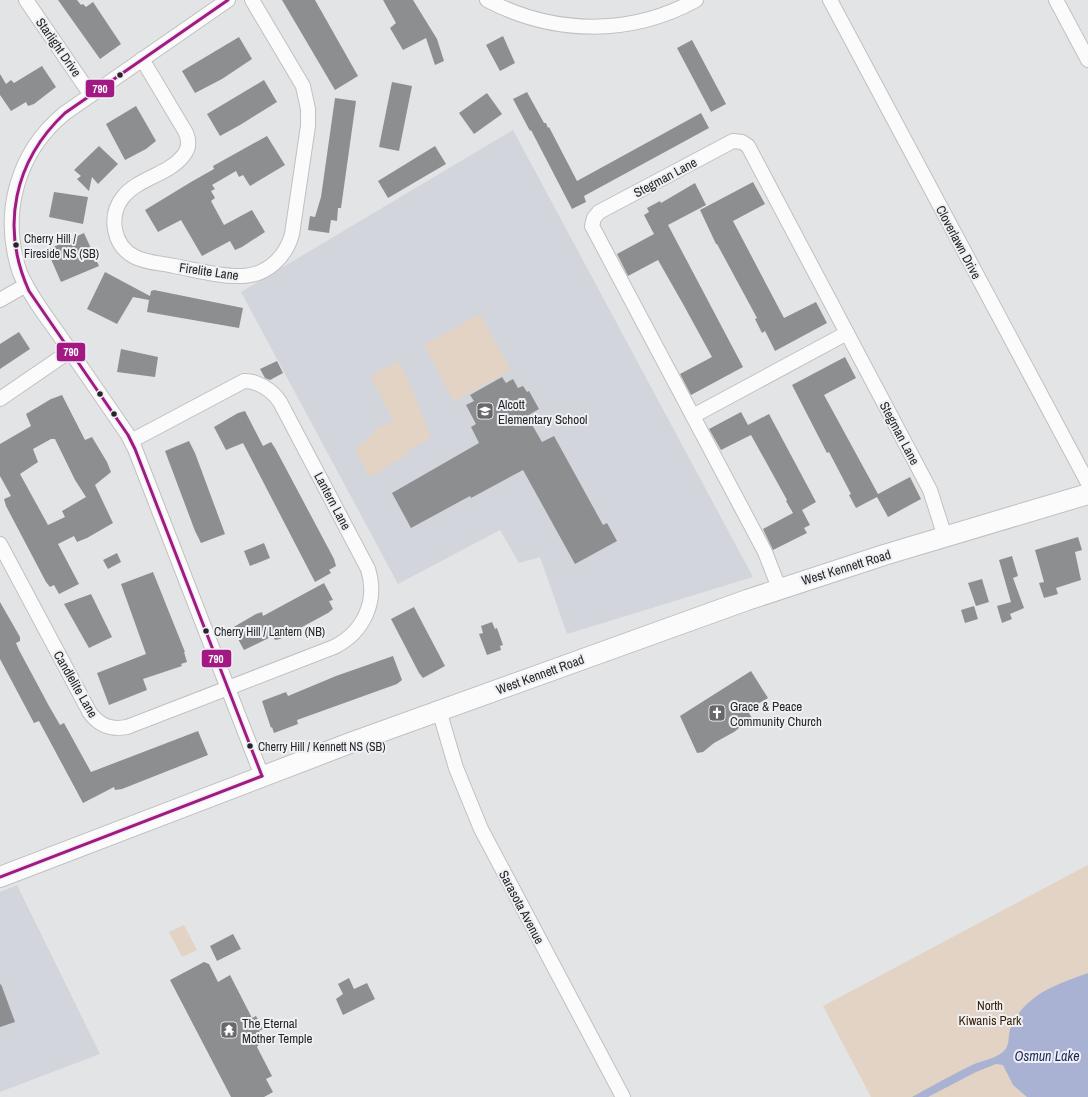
<svg xmlns="http://www.w3.org/2000/svg" width="1088" height="1097" font-family="'Archivo Narrow',sans-serif">
<style>
.built{fill:#d3d5dc}
.green{fill:#e2d3c4}
.water{fill:#a9b2d2}
.building{fill:#8d8e90;fill-rule:evenodd}
.lines{fill:none;stroke-linecap:round;stroke-linejoin:round}
.street-casing{stroke:#c0c0c1;stroke-width:16}
.secondary-casing{stroke:#c0c0c1;stroke-width:22}
.street{stroke:#fbfbfb;stroke-width:14}
.secondary{stroke:#fbfbfb;stroke-width:20}
.bus-1-casing{stroke:#eff0f4;stroke-width:6}
.bus-1{stroke:#a31984;stroke-width:3}
.bus-dot{fill:#262628;stroke:#eff0f4;stroke-width:1.5}
.labels{text-anchor:middle;stroke-width:4;stroke-linejoin:round;paint-order:stroke}
.bus-label{font-size:12px;fill:#262628;stroke:#eff0f4;text-anchor:start}
.street-label{font-size:13px;fill:#262628;stroke:#eff0f4}
.poi-label{font-size:13px;fill:#262628;stroke:#eff0f4;text-anchor:start}
.park-label{font-size:13px;fill:#3b2304;stroke:#eff0f4}
.water-label{font-size:14px;font-style:italic;fill:#1d265b;stroke:#eff0f4}
.line-badge{stroke:#eff0f4;stroke-width:1.5}
.badge-label{font-size:11px;text-anchor:middle;font-weight:bold;fill:#fff}
</style>
<rect width="100%" height="100%" fill="#e3e4e6"/>
<g class="built">
<polygon points="513,130 753,577 567,634 540,557 519,563 500,530 398,584 241,292"/>
<polygon points="17,885 100,1054 0,1092 0,892"/>
</g>
<g class="green">
<polygon points="480,314 511,370 454,402 424,345"/>
<path d="M399,361l18,40 14,37 -22,12 -2,4c-13,7 -24,16 -37,23l-15,-27 20,-18 1,-3 17,-9 -21,-41 1,-5z"/>
<polygon points="1088,865 1088,1097 871,1097 823,1006"/>
<polygon points="184,925 197,950 182,957 169,932"/>
</g>
<path class="water" d="M1088,973v124h-61l-14,-12 -10,-20 -7,-1 -20,8 -48,25h-16c20,-11 39,-22 60,-32 9,-4 22,-6 31,-13 8,-7 4,-16 8,-25 15,-33 44,-42 77,-54z"/>
<g class="building">
<polygon points="58,0 77,0 81,5 83,4 86,7 93,2 121,44 100,59"/>
<polygon points="282,0 315,0 358,76 335,90"/>
<polygon points="383,0 413,0 437,39 444,61 435,65 426,38 403,50 390,28 396,23"/>
<polygon points="503,36 515,63 500,71 486,45"/>
<polygon points="239,37 252,59 222,79 195,93 182,71"/>
<polygon points="692,40 726,104 711,112 677,48"/>
<polygon points="42,66 56,87 34,104 28,106 26,102 11,111 0,95 0,74 6,84 11,80 14,83"/>
<polygon points="264,80 277,102 240,125 220,136 207,114"/>
<polygon points="392,82 412,86 399,151 379,147"/>
<polygon points="527,92 544,123 546,123 548,128 549,127 577,181 701,113 709,128 584,196 586,202 572,209 531,130 530,131 513,99"/>
<polygon points="487,93 502,114 474,134 459,113"/>
<polygon points="335,98 356,101 341,208 338,208 337,221 331,220 329,233 308,230 310,216 315,217 321,197"/>
<polygon points="136,106 156,141 146,149 125,160 106,124"/>
<polygon points="267,136 285,165 250,186 243,175 239,177 236,171 212,185 215,189 211,191 215,198 211,201 224,225 252,210 265,232 242,247 235,250 230,241 202,256 181,220 158,232 145,210 191,182 214,169 213,166"/>
<polygon points="99,146 118,164 98,184 92,177 89,191 77,179 81,176 74,170"/>
<polygon points="435,146 446,164 388,198 378,181"/>
<polygon points="753,182 765,204 733,221 784,318 816,302 827,323 775,351 765,331 762,333 755,319 757,318 717,244 716,244 700,210"/>
<polygon points="695,183 706,205 668,225 743,367 691,395 680,374 712,357 683,304 658,260 628,276 617,254 654,234 644,215 649,212 647,208 660,201 661,203"/>
<polygon points="54,192 88,197 83,224 49,217"/>
<polygon points="84,233 99,266 61,282 47,250"/>
<polygon points="105,272 150,296 151,291 154,290 243,308 239,328 147,312 149,300 133,297 117,324 87,309"/>
<polygon points="19,332 30,349 0,369 0,344"/>
<polygon points="121,349 158,357 155,377 117,372"/>
<polygon points="845,357 856,378 824,395 878,494 910,477 921,499 888,517 877,497 856,508 849,495 851,494 829,452 827,453 792,385"/>
<polygon points="277,361 283,373 270,380 265,378 260,369"/>
<polygon points="502,377 506,383 513,379 518,388 523,386 527,392 529,391 539,409 527,416 542,442 554,436 603,525 607,523 617,541 575,564 523,470 471,498 470,496 411,528 392,493 479,443 471,427 476,424 466,405 474,401 470,395"/>
<path d="M62,395l23,45 7,-3 15,25 4,10 -16,13 18,38 -26,15 -10,4 -3,-6 -16,8 21,40 -20,10 -5,-9 -4,2 -4,-5 -40,-76 -2,-7 7,-3 -11,-20v-32l31,-18 -5,-12 25,-15zM51,439h4l20,41 11,17 -24,14 3,6 -17,8 -28,-51 18,-12 -5,-13z"/>
<polygon points="245,411 263,446 271,442 275,448 334,559 336,566 329,570 331,573 315,582 243,443 226,450 214,427 238,413"/>
<polygon points="741,412 748,425 769,414 816,502 802,510 810,525 804,528 807,533 773,550 763,529 793,513 786,501 787,500 751,435 721,450 709,429"/>
<polygon points="189,441 195,453 225,534 201,543 195,531 165,451"/>
<polygon points="1078,537 1082,550 1075,552 1081,580 1056,588 1058,594 1044,598 1039,583 1044,582 1035,550"/>
<polygon points="264,543 270,558 250,566 244,551"/>
<polygon points="117,553 121,562 108,569 103,560"/>
<polygon points="1012,556 1018,576 1013,578 1024,608 1010,614 1012,619 1002,623 997,606 1011,602 999,560"/>
<polygon points="153,572 185,652 184,652 187,662 181,664 182,666 143,679 147,690 109,705 97,673 146,654 121,584"/>
<polygon points="982,579 989,602 976,606 968,583"/>
<polygon points="324,583 333,600 329,601 333,609 328,613 280,639 275,640 273,636 244,650 232,628 256,614 262,612 263,616"/>
<polygon points="91,594 112,637 89,648 64,604"/>
<polygon points="0,602 20,637 20,641 16,643 19,650 49,706 60,725 64,723 91,772 198,731 208,755 122,789 115,790 114,787 83,803 39,721 34,723 0,659"/>
<polygon points="974,606 978,619 965,623 961,610"/>
<polygon points="414,607 445,666 423,678 419,673 391,619"/>
<polygon points="492,622 495,629 497,628 503,645 500,646 501,650 487,655 479,634 483,633 481,626"/>
<polygon points="393,656 402,680 397,684 297,720 298,724 274,733 272,727 271,728 262,701 286,692 288,696 336,676"/>
<polygon points="751,671 768,698 747,710 752,718 734,732 714,743 703,752 697,753 680,716"/>
<polygon points="233,934 241,949 217,961 210,946"/>
<polygon points="204,962 209,964 218,982 230,975 252,1018 256,1016 263,1029 259,1031 263,1038 257,1047 272,1076 266,1079 273,1092 264,1097 231,1097 170,980"/>
<polygon points="349,978 354,989 367,983 375,999 343,1015 336,999 343,994 338,984"/>
<polygon points="1,984 15,1022 0,1027 0,985"/>
</g>
<g class="lines">
<g class="street-casing">
<g id="street">
<polyline points="26,0 91,95"/>
<path d="M228,0l-163,113c-48,39 -65,101 -45,160 11,25 29,47 44,69 21,31 43,62 64,93l7,14 127,327"/>
<path d="M487,0c67,35 143,36 209,0"/>
<polyline points="830,0 1088,483"/>
<polyline points="1056,0 1088,60"/>
<path d="M142,59l43,72c4,8 5,17 -2,25 -15,19 -45,22 -60,41 -15,19 -10,49 12,60 12,6 26,6 39,9 22,4 46,11 69,10 24,-1 43,-19 49,-42l16,-108v-17l-5,-23 -51,-86"/>
<polyline points="0,300 26,285"/>
<polyline points="0,399 70,351"/>
<polyline points="693,416 847,333"/>
<path d="M0,544l90,169c10,13 21,17 37,14l207,-80c30,-15 44,-46 34,-78l-88,-167c-7,-11 -23,-22 -36,-21l-113,60"/>
<polyline points="779,588 765,552 592,226 594,218 599,212 733,141 742,142 748,146 930,490 945,537"/>
<polyline points="439,710 456,768 481,829 623,1097"/>
</g>
</g>
<g class="secondary-casing">
<polyline id="secondary" points="0,877 350,743 747,600 884,555 1088,494"/>
</g>
<use href="#street" class="street"/>
<use href="#secondary" class="secondary"/>
<g class="bus-1-casing">
<g id="bus-1">
<path d="M228,0l-163,113c-51,48 -65,114 -36,178l99,144 7,14 127,327"/>
<polyline points="0,877 262,776"/>
</g>
</g>
<use href="#bus-1" class="bus-1"/>
</g>
<defs>
<g id="school-square" transform="scale(0.9)"><rect x="-9" y="-9" width="18" height="18" rx="4" fill="#68686a" stroke="#eff0f4"/><path d="M0-5L7-2L0 1L-7-2ZM-4 1L0 2.5L4 1V4Q0 6-4 4Z" fill="#fff"/></g>
<g id="church-square" transform="scale(0.9)"><rect x="-9" y="-9" width="18" height="18" rx="4" fill="#68686a" stroke="#eff0f4"/><path d="M-1.2-6h2.4v3.5h3.3v2.4h-3.3V6h-2.4V-.1h-3.3v-2.4h3.3Z" fill="#fff"/></g>
<g id="temple-square" transform="scale(0.9)"><rect x="-9" y="-9" width="18" height="18" rx="4" fill="#68686a" stroke="#eff0f4"/><path d="M0-6L5-2H3V0L6.5 2.5H4V6H1.5V3h-3V6H-4V2.5H-6.5L-3 0V-2H-5Z" fill="#fff"/></g>
</defs>
<g fill-rule="evenodd">
<use href="#school-square" x="485" y="411"/>
<use href="#church-square" x="717" y="713"/>
<use href="#temple-square" x="229" y="1030"/>
</g>
<g class="bus-dot">
<circle cx="120" cy="75" r="3.5"/>
<circle cx="16" cy="245" r="3.5"/>
<circle cx="100" cy="394" r="3.5"/>
<circle cx="114" cy="414" r="3.5"/>
<circle cx="206" cy="631" r="3.5"/>
<circle cx="250" cy="746" r="3.5"/>
</g>
<g class="labels">
<g class="bus-label">
<text x="24" y="243">Cherry Hill /<tspan x="24" dy="15">Fireside NS (SB)</tspan></text>
<text x="214" y="636">Cherry Hill / Lantern (NB)</text>
<text x="258" y="751">Cherry Hill / Kennett NS (SB)</text>
</g>
<g class="street-label">
<text transform="translate(59 47) rotate(55)" y="5">Starlight Drive</text>
<text transform="translate(665 177) rotate(-28)" y="5">Stegman Lane</text>
<text transform="translate(959 242) rotate(62)" y="5">Cloverlawn Drive</text>
<text transform="translate(209 271) rotate(8)" y="5">Firelite Lane</text>
<text transform="translate(900 433) rotate(62)" y="5">Stegman Lane</text>
<text transform="translate(333 501) rotate(62)" y="5">Lantern Lane</text>
<text transform="translate(846 567) rotate(-17)" y="5">West Kennett Road</text>
<text transform="translate(540 674) rotate(-20)" y="5">West Kennett Road</text>
<text transform="translate(76 684) rotate(60)" y="5">Candlelite Lane</text>
<text transform="translate(522 907) rotate(62)" y="5">Sarasota Avenue</text>
</g>
<g class="poi-label">
<text x="498" y="409">Alcott<tspan x="498" dy="15">Elementary School</tspan></text>
<text x="730" y="711">Grace &amp; Peace<tspan x="730" dy="15">Community Church</tspan></text>
<text x="242" y="1028">The Eternal<tspan x="242" dy="15">Mother Temple</tspan></text>
</g>
<g class="park-label">
<text x="990" y="1010">North<tspan x="990" dy="15">Kiwanis Park</tspan></text>
</g>
<g class="water-label">
<text x="1047" y="1061">Osmun Lake</text>
</g>
</g>
<g class="line-badge">
<rect x="85" y="79" width="30" height="19" rx="4" fill="#a31984"/>
<rect x="56" y="342" width="30" height="20" rx="4" fill="#a31984"/>
<rect x="201" y="649" width="31" height="19" rx="4" fill="#a31984"/>
</g>
<g class="badge-label">
<text x="100" y="93">790</text>
<text x="71" y="356">790</text>
<text x="216" y="663">790</text>
</g>
</svg>
